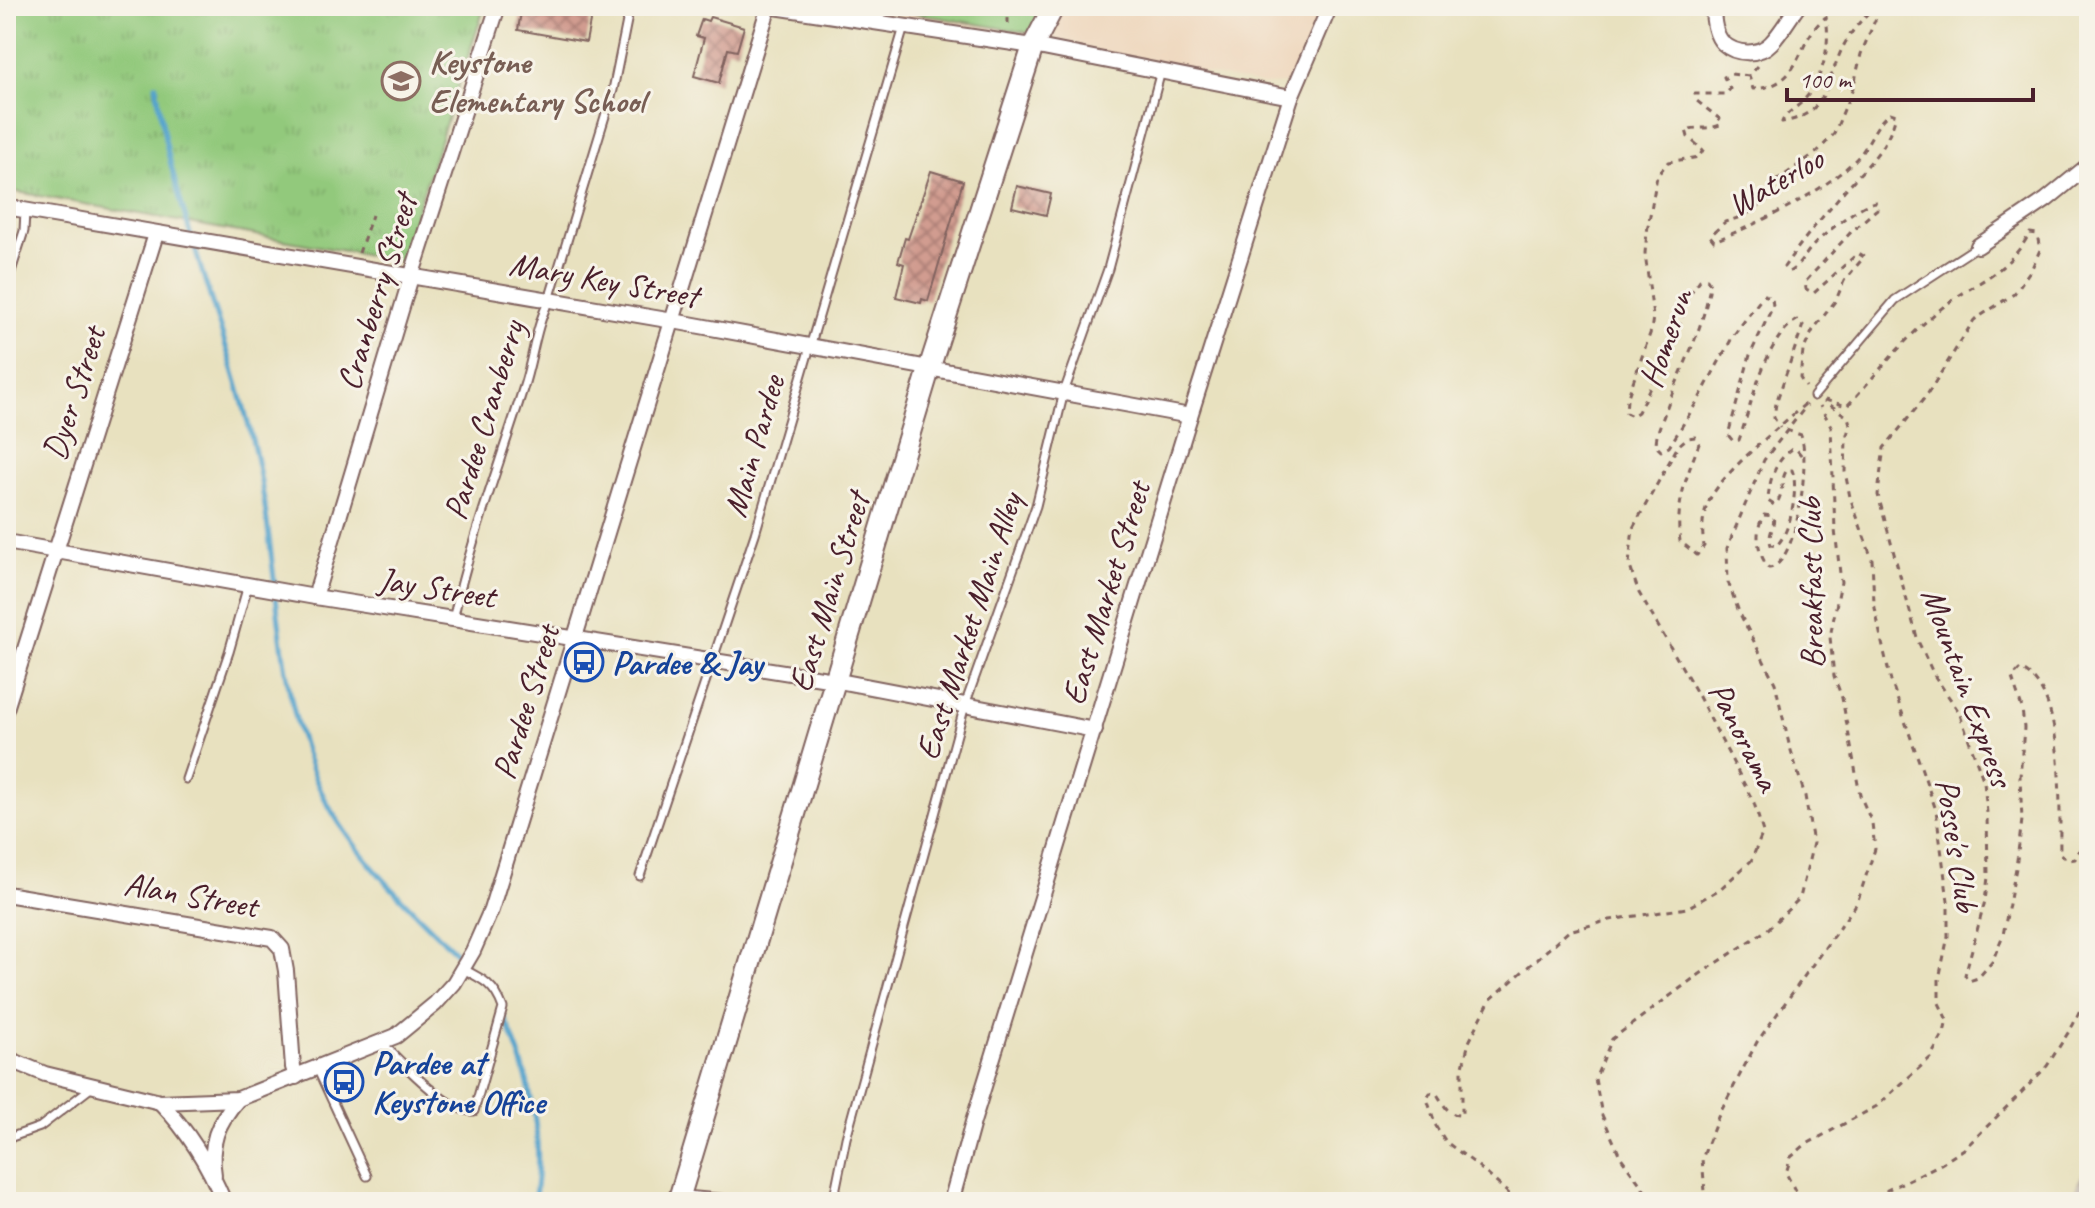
<svg xmlns="http://www.w3.org/2000/svg" width="2095" height="1208" font-family="Caveat,sans-serif">
<style>
.built{fill:#eed6bb}
.industrial{fill:url(#industrial-furrows)}
.park{fill:url(#park-tufts);stroke:#6e7454;stroke-width:2}
.lines{fill:none;stroke-linecap:round;stroke-linejoin:round}
.stream{stroke:#52a3cc;stroke-width:5}
.building{fill:url(#building-cross-hatch)}
.service-casing{stroke:#81635f;stroke-width:11}
.minor-casing{stroke:#81635f;stroke-width:18}
.secondary-casing{stroke:#81635f;stroke-width:24}
.path{stroke:#81635f;stroke-width:3;stroke-dasharray:6 6;stroke-linecap:butt}
.service{stroke:#fff;stroke-width:7}
.minor{stroke:#fff;stroke-width:14}
.secondary{stroke:#fff;stroke-width:20}
.labels{text-anchor:middle;stroke-width:6;stroke-linejoin:round;paint-order:stroke}
.education-label{font-size:34px;font-weight:bold;fill:#785e54;stroke:#f7f3e8;text-anchor:start}
.street-label{font-size:34px;fill:#4a1f2b;stroke:#f7f3e8}
.transit-label{font-size:34px;font-weight:bold;fill:#164399;stroke:#f7f3e8;text-anchor:start}
</style>
<defs>
<pattern id="industrial-furrows" width="10" height="10" patternUnits="userSpaceOnUse" patternTransform="scale(2)"><rect width="10" height="10" fill="#ccc2b9"/><path d="M-1 1l2-2M0 10L10 0M9 11l2-2" fill="none" stroke="#b1a69f"/></pattern>
<pattern id="park-tufts" width="24" height="20" patternUnits="userSpaceOnUse" patternTransform="scale(2)"><rect width="24" height="20" fill="#92c97c"/><path d="M3 7l-1-3M5 7V3M7 7l1-3M15 17l-1-3M17 17v-4M19 17l1-3" fill="none" stroke="#7fac6b"/></pattern>
<pattern id="building-cross-hatch" width="8" height="8" patternUnits="userSpaceOnUse" patternTransform="scale(2)"><rect width="8" height="8" fill="#d19c90"/><path d="M0 0l8 8M0 8l8-8" fill="none" stroke="#ac7f76"/></pattern>
</defs>
<rect width="100%" height="100%" fill="#f7f3e8"/>
<filter id="ink" filterUnits="userSpaceOnUse"><feTurbulence type="fractalNoise" baseFrequency=".0125" numOctaves="2"/><feDisplacementMap in="SourceGraphic" scale="16" xChannelSelector="R" yChannelSelector="G"/><feConvolveMatrix kernelMatrix="1 2 1 2 8 2 1 2 1" color-interpolation-filters="sRGB"/></filter>
<filter id="wash" filterUnits="userSpaceOnUse"><feTurbulence type="fractalNoise" baseFrequency=".006" numOctaves="4" result="noise"/><feDisplacementMap in="SourceGraphic" scale="32" xChannelSelector="R" yChannelSelector="G"/><feGaussianBlur stdDeviation="1.8" result="paint"/><feColorMatrix in="noise" values="0 0 0 0 0 0 0 0 0 0 0 0 0 0 0 0 0 1.4 0 .05"/><feComposite in="paint" operator="in"/></filter>
<g filter="url(#wash)">
<rect width="100%" height="100%" fill="#e8e1bf"/>
<polygon class="built" points="837,6 1322,6 1289,84 1263,85 1085,48 1075,43"/>
<polygon class="industrial" points="2089,1168 2089,1202 2069,1202 2082,1173"/>
<g class="park">
<polygon points="6,6 485,6 400,261 6,190"/>
<polygon points="871,6 1043,6 1029,33"/>
</g>
<g class="lines">
<g class="stream">
<path d="M156,85c4,24 7,48 13,72 25,106 69,207 90,314 20,102 16,212 57,309 29,69 96,130 149,181"/>
<path d="M502,1013c28,57 43,127 32,189"/>
</g>
</g>
<g id="blocks">
<g class="building">
<polygon points="522,6 593,6 586,42 518,30"/>
<polygon points="710,17 744,27 737,51 728,49 719,83 694,76 704,38 696,36 702,19 708,21"/>
<polygon points="931,171 963,181 928,301 922,299 921,303 896,297 904,264 898,262 905,238 908,239"/>
<polygon points="1017,186 1051,194 1046,215 1012,207"/>
</g>
</g>
</g>
<g filter="url(#ink)">
<use href="#blocks" fill-opacity="0" stroke="#81635f" stroke-width="2"/>
<g class="lines">
<g class="service-casing">
<g id="service">
<polyline points="6,287 24,231 25,211"/>
<polyline points="1814,396 1895,300 1978,246"/>
<path d="M453,620c17,-79 46,-154 70,-231 10,-30 12,-60 26,-89l64,-210 17,-84"/>
<polyline points="186,779 229,652 248,585"/>
<polyline points="640,876 755,534 904,27"/>
<path d="M381,1042c19,18 67,72 93,69l29,-103c-8,-23 -20,-29 -40,-39"/>
<polyline points="317,1068 367,1176"/>
<polyline points="6,1139 40,1127 92,1087"/>
<polyline points="833,1202 846,1138 965,705 1036,506 1064,392 1108,269 1161,71"/>
</g>
</g>
<g class="minor-casing">
<g id="minor">
<polyline points="768,6 1033,46 1291,97"/>
<path d="M1713,6c0,12 1,28 10,37 13,12 36,13 48,0 10,-10 18,-25 27,-37"/>
<polyline points="6,207 673,321 1190,416"/>
<polyline points="1978,246 2046,200 2089,165"/>
<polyline points="6,542 315,597 834,680 1095,730"/>
<polyline points="315,597 411,277 498,6"/>
<polyline points="6,709 156,234"/>
<polyline points="6,894 272,938 282,949 286,971 293,1067 296,1077"/>
<polyline points="6,1058 45,1074 160,1102 238,1099 396,1036 435,1004 454,983 473,951 491,910 769,6"/>
<path d="M160,1102c28,29 49,63 64,100"/>
<path d="M214,1175c-5,-31 3,-52 24,-76"/>
<polyline points="680,1198 723,1202"/>
<polyline points="951,1202 973,1122 1190,416 1291,97 1330,6"/>
</g>
</g>
<g class="secondary-casing">
<polyline id="secondary" points="678,1202 930,366 1033,46 1054,6"/>
</g>
<g class="path">
<polyline points="330,6 332,7"/>
<polyline points="1008,6 1008,27"/>
<path d="M1758,66l-9,10 4,13c52,-3 41,-48 73,-72 5,29 -3,61 -22,83 -7,8 -18,12 -22,22 46,-7 44,-40 60,-73 7,-15 18,-28 30,-40l6,4 -17,41 -7,31 -20,49 -17,18 -41,29 -9,19 -23,16 -19,6 -15,14 4,5c44,-17 111,-49 144,-84 12,-13 17,-34 32,-44l6,2c-10,38 -34,54 -57,82 -19,23 -38,45 -55,70l5,5c10,-6 14,-14 21,-23 11,-13 53,-48 67,-47v7l-25,22 -47,51 1,7 8,4 44,-40 6,4 -20,24 -8,19 -23,30 -10,21 -3,27 6,9"/>
<path d="M1749,76l-18,-2 -7,3 6,12 -4,5h-31l2,7 24,19 -1,5c-13,5 -22,1 -34,5l2,7 15,13 -4,7 -31,5 -11,14 -10,56 -2,21 8,64 -2,14 -24,68 -1,14 6,3 6,-4 40,-82 11,-35 11,-15 7,-1 3,5c-6,47 -31,87 -46,131 -4,11 -8,19 -8,31l5,5 8,-4 31,-50 33,-61 31,-41 8,3 1,8 -23,49 -22,80 5,6 6,-1c12,-33 26,-102 58,-120l6,5 -27,78 -2,15 6,9"/>
<polyline points="359,253 372,215"/>
<path d="M1825,400l22,6c30,-32 56,-66 90,-94 35,-30 68,-35 93,-79l7,1 3,16 -8,18 -18,26 -40,26 -47,75 -43,53 -3,21 -3,26 40,146 16,34 25,37 25,70 3,31 1,64 -3,24 -20,74 4,6 9,-3 14,-16 11,-27 13,-67 6,-48 -2,-43 4,-49 -2,-20 -10,-30 8,-9c47,18 39,143 40,185l8,6 7,-1 14,-26"/>
<path d="M1786,430l15,5c9,24 -3,130 -32,133 -12,-14 -15,-38 -5,-53l9,1c3,11 -6,17 -2,29l5,1c15,-13 23,-59 16,-76h-5c-8,11 -2,27 -13,35l-6,-4c1,-21 7,-40 24,-52l5,1 8,10"/>
<polyline points="2089,663 2080,666 2081,678 2089,701"/>
<path d="M1518,1202l-41,-37 -31,-23 -10,-16 -9,-27 3,-6 7,1c7,11 11,22 25,21v-45l7,-28 21,-42 79,-69 41,-11 77,-12 33,-19 31,-28 12,-29 -9,-29 -57,-110 -58,-100 -10,-29 4,-36 45,-82 9,-8 8,-1 4,7c-13,33 -24,62 -19,97l17,14 7,-9c-2,-12 -2,-26 2,-38 9,-31 74,-81 100,-105"/>
<polyline points="1653,1202 1620,1156 1602,1115 1595,1079 1612,1039 1694,978 1767,930 1800,898 1813,843 1805,796 1789,744 1775,683 1739,612 1728,582 1727,548 1764,460 1807,405"/>
<polyline points="1706,1202 1702,1159 1718,1117 1757,1042 1857,903 1875,849 1872,823 1860,795 1842,698 1834,676 1830,637 1841,582 1835,530 1831,426 1820,406"/>
<polyline points="1801,1202 1786,1173 1791,1157 1805,1145 1877,1106 1930,1058 1944,1033 1947,1020 1939,1003 1939,979 1948,936 1948,901 1936,810 1891,681 1882,643 1874,603 1872,559 1850,497 1845,472 1846,439 1850,424 1848,417 1824,401"/>
<polyline points="1881,1202 1887,1190 1941,1164 1964,1149 2018,1096 2047,1066 2073,1025 2089,990"/>
</g>
<use href="#service" class="service"/>
<use href="#minor" class="minor"/>
<use href="#secondary" class="secondary"/>
</g>
</g>
<defs>
<g id="school-ring" transform="scale(2)"><circle r="9.5" fill="#f7f3e8" stroke="#8d6e63" stroke-width="1.5"/><path d="M0-5L7-2L0 1L-7-2ZM-4 1L0 2.5L4 1V4Q0 6-4 4Z" fill="#8d6e63"/></g>
<g id="bus-ring" transform="scale(2)"><circle r="9.5" fill="#f7f3e8" stroke="#1a4fb4" stroke-width="1.5"/><path d="M-5-6H5V4H4V6H2V4H-2V6H-4V4H-5ZM-3.5-4V0h7V-4ZM-3.5 1.2v1.5H-2V1.2ZM2 1.2v1.5H3.5V1.2Z" fill="#1a4fb4"/></g>
</defs>
<g fill-rule="evenodd">
<use href="#school-ring" x="401" y="81"/>
<use href="#bus-ring" x="584" y="662"/>
<use href="#bus-ring" x="344" y="1082"/>
</g>
<g class="labels">
<g class="education-label">
<text x="429" y="73">Keystone<tspan x="429" dy="39">Elementary School</tspan></text>
</g>
<g class="street-label">
<text transform="translate(1775 181) rotate(-30)" y="12">Waterloo</text>
<text transform="translate(604 279) rotate(10)" y="12">Mary Key Street</text>
<text transform="translate(376 292) rotate(-73)" y="12">Cranberry Street</text>
<text transform="translate(1665 338) rotate(-71)" y="12">Homerun</text>
<text transform="translate(73 393) rotate(-72)" y="12">Dyer Street</text>
<text transform="translate(483 420) rotate(-73)" y="12">Pardee Cranberry</text>
<text transform="translate(753 446) rotate(-74)" y="12">Main Pardee</text>
<text transform="translate(1810 583) rotate(-91)" y="12">Breakfast Club</text>
<text transform="translate(437 587) rotate(9)" y="12">Jay Street</text>
<text transform="translate(828 592) rotate(-73)" y="12">East Main Street</text>
<text transform="translate(1105 593) rotate(-73)" y="12">East Market Street</text>
<text transform="translate(968 626) rotate(-72)" y="12">East Market Main Alley</text>
<text transform="translate(1968 687) rotate(70)" y="12">Mountain Express</text>
<text transform="translate(525 702) rotate(-73)" y="12">Pardee Street</text>
<text transform="translate(1745 736) rotate(63)" y="12">Panorama</text>
<text transform="translate(1958 845) rotate(81)" y="12">Posse's Club</text>
<text transform="translate(191 894) rotate(10)" y="12">Alan Street</text>
</g>
<g class="transit-label">
<text x="612" y="674">Pardee &amp; Jay</text>
<text x="372" y="1074">Pardee at<tspan x="372" dy="39">Keystone Office</tspan></text>
</g>
</g>
<rect width="2095" height="1208" fill="none" stroke="#f7f3e8" stroke-width="32"/>
<path d="M1787 88v12h246v-12" fill="none" stroke="#4a1f2b" stroke-width="4"/>
<text x="1799" y="88" font-size="24" fill="#4a1f2b" stroke="#f7f3e8" stroke-width="6" paint-order="stroke">100 m</text>
</svg>
